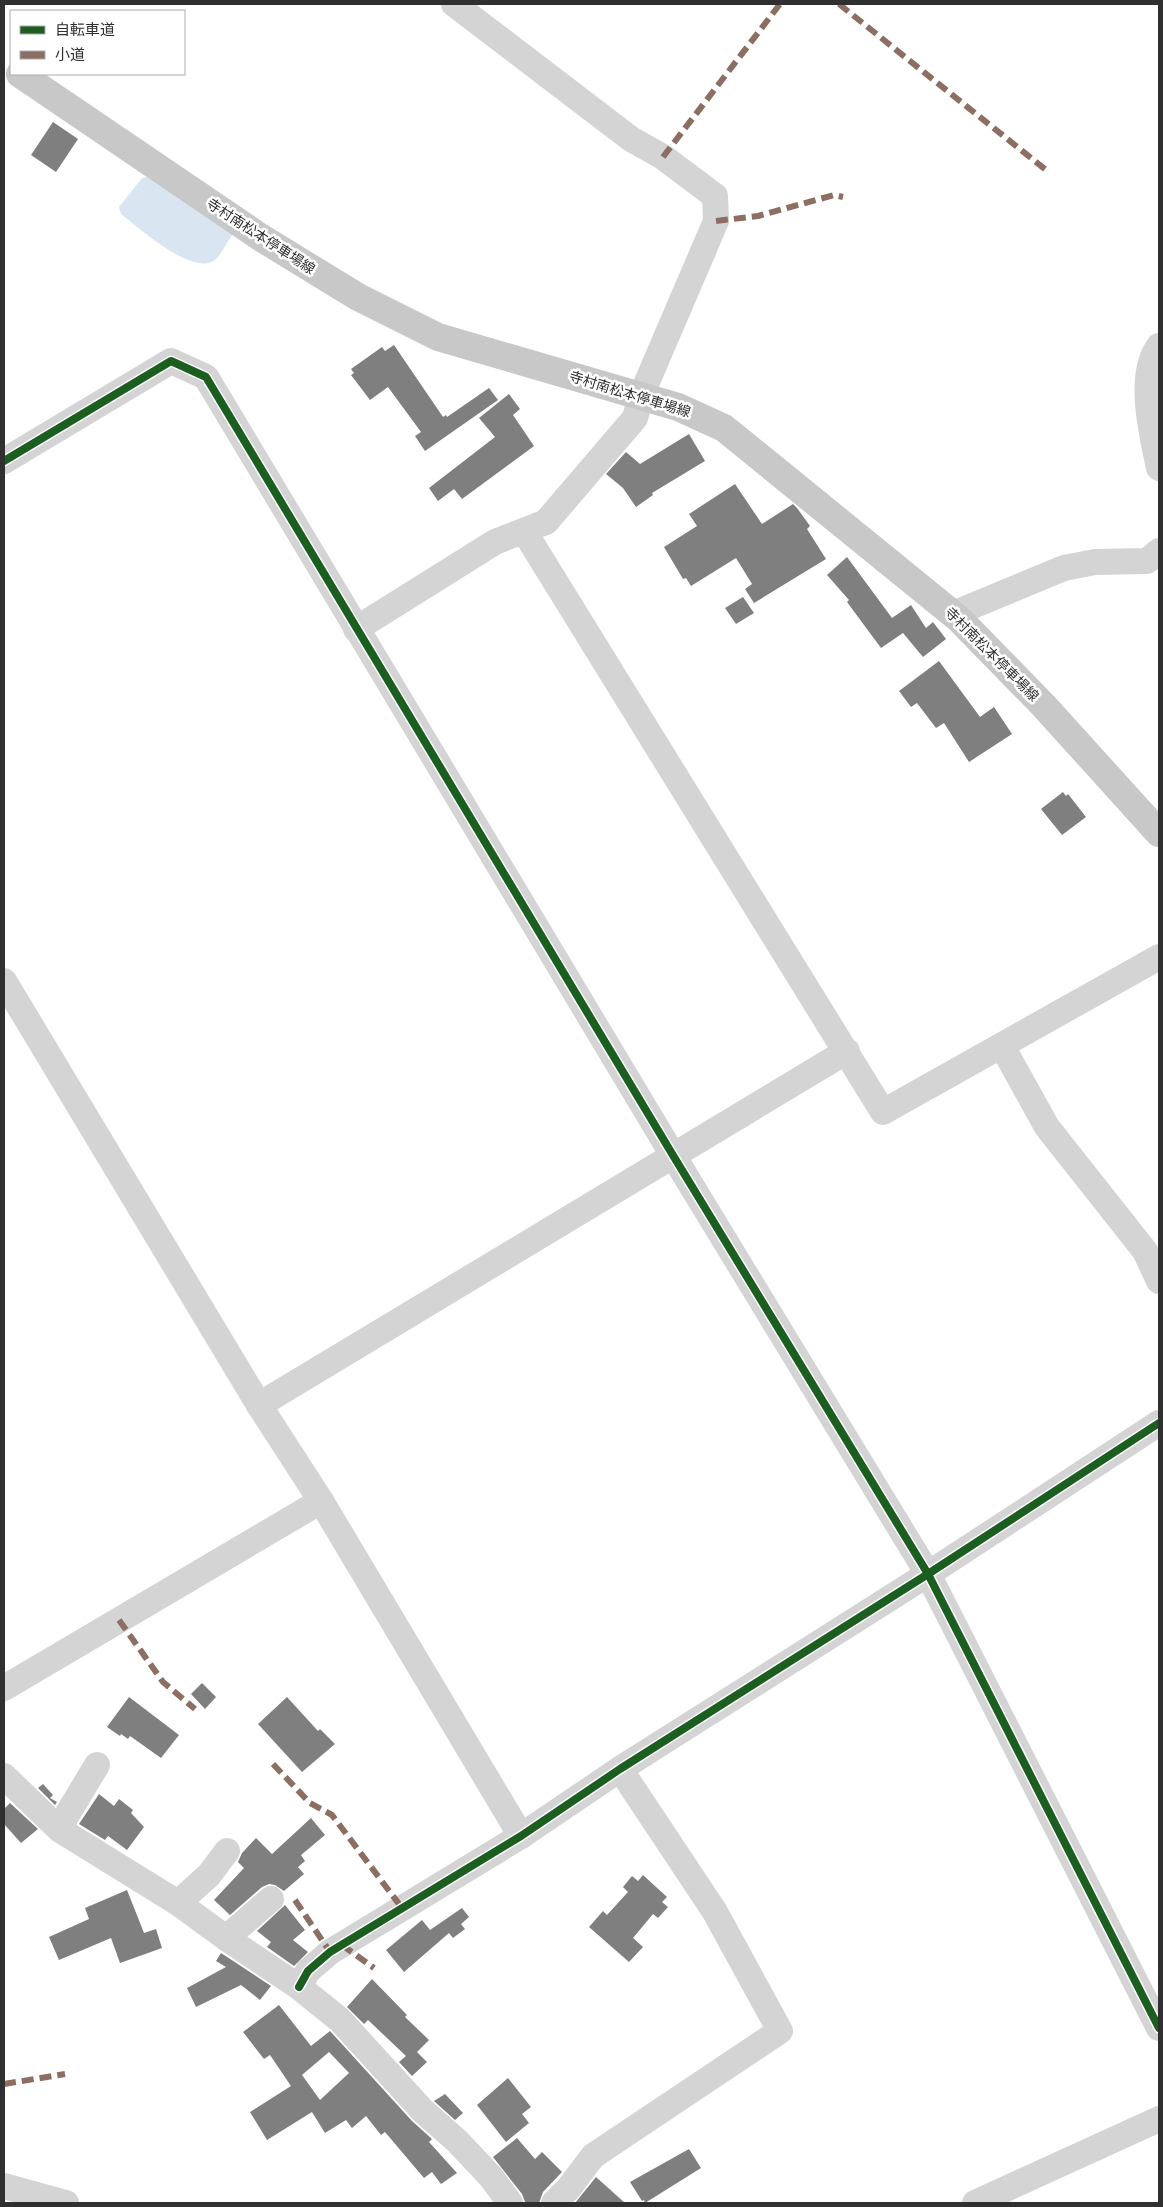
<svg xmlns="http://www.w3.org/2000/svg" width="1163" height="2207" font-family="Figtree,'Noto Sans JP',sans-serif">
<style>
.water{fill:#dae5f2}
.building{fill:#7f7f7f;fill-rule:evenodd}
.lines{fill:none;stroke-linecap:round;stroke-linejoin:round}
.minor{stroke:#d4d4d4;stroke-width:26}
.major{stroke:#c8c8c8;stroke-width:28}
.quiet{stroke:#8d6e63;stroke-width:6;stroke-dasharray:12 6;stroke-linecap:butt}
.cycleway-casing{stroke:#fff;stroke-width:11}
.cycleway{stroke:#1b5e20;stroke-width:8}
.labels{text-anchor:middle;stroke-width:5;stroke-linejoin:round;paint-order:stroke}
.street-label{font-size:14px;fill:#303030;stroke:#fff}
</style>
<rect width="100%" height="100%" fill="#fff"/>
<path class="water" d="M147,177l86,57c-6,7 -11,20 -18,26 -22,17 -77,-33 -94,-46l-2,-7 23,-29z"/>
<g class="building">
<polygon points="53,122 78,139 56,172 31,155"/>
<polygon points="394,345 443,417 446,415 447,417 489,388 498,400 425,451 415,436 421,432 388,387 370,400 351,375 354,373 351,369 382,347 385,351"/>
<polygon points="509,394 520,409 513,415 534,446 462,499 454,489 438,501 429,488 495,437 479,418"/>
<polygon points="689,434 705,461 652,493 653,495 636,507 623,488 606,474 626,452 640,464"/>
<polygon points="735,484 762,524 793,504 797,508 810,526 807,529 826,559 754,603 745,589 752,584 736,558 691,586 686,578 683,579 664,547 697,526 689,514"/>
<polygon points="847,557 892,618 911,605 926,628 933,622 946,639 923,657 903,633 881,648 847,602 849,600 827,575"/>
<polygon points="743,597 754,613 736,624 725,608"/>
<polygon points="939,661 980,717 994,707 1012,734 969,762 944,723 936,728 917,703 911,707 899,691"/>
<polygon points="1063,792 1066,796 1068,794 1086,817 1062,835 1041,809"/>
<polygon points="202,1683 216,1697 205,1709 191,1694"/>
<polygon points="129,1697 179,1735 161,1758 130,1736 128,1739 121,1734 120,1736 107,1727"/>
<polygon points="287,1697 318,1731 320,1729 335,1744 302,1772 258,1724"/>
<polygon points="43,1784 53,1795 50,1798 57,1802 55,1805 38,1788"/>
<polygon points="99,1794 114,1806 119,1799 133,1810 131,1813 144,1827 127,1850 108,1836 105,1840 79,1824"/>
<polygon points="10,1803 38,1829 21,1843 4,1824 4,1809"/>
<polygon points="311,1818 325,1835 301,1855 305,1861 298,1867 304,1874 284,1891 275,1885 269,1884 262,1887 230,1915 214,1900 244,1868 238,1862 242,1853 256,1838 272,1854"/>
<polygon points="643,1875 667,1897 662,1902 668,1907 658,1918 653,1914 633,1938 643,1947 629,1962 589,1927 603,1911 607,1915 628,1892 623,1887 632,1876 638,1881"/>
<polygon points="127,1890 144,1933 156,1929 162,1948 120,1963 111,1938 59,1960 49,1937 89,1919 85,1908"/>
<polygon points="285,1905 305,1930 293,1940 308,1952 294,1966 267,1947 271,1942 257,1931"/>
<polygon points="462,1908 469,1917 461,1924 465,1929 453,1938 449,1933 404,1972 386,1950 422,1920 430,1930"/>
<polygon points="221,1953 271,1986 260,2000 241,1985 196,2007 187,1988 226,1967 216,1961"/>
<polygon points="372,1979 407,2015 405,2017 429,2040 417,2052 427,2062 412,2076 399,2062 406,2056 368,2020 364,2024 347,2007"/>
<path d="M279,2005l32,41 19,-15 82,90 20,18 -3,3 28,31 -16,11 -9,-12 -8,6 -39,-46 -4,3 -15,-19 -14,12 -6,-8 -21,13 -13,-21 -45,28 -17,-28 41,-26 -21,-31 -6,4 -21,-27zM329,2052l20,21 -29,27 -18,-25z"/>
<polygon points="508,2078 531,2107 522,2114 529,2123 506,2142 477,2105"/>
<polygon points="445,2094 463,2113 455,2120 434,2101"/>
<polygon points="517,2138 535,2159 542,2152 562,2172 543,2192 539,2203 525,2202 522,2194 493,2157"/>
<polygon points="689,2149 701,2168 645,2203 644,2200 642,2201 630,2182"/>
<polygon points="596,2177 625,2203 575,2203"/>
</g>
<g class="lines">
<g class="minor">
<path d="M1159,346c-22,29 -7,88 0,122"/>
<polyline points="4,461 171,361 206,377 674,1157 928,1574 1159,2028"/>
<polyline points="524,531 883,1112 1159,957"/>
<polyline points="953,614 1064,568 1095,562 1147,561 1159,551"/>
<polyline points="356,629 495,542 546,522 635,418 641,396 716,221 715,196 663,157 631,139 454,4"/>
<polyline points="4,981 259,1405 321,1501 521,1836"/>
<polyline points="1002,1046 1047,1127 1145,1251 1159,1281"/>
<polyline points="259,1405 847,1051"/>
<polyline points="4,1688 321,1501"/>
<polyline points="4,1776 60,1830 178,1903 226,1938 299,1987 340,2020 423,2111 457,2141 491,2177 510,2203"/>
<polyline points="59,1828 97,1765"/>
<polyline points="178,1903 209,1875 227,1851"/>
<polyline points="226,1938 271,1899"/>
<polyline points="299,1987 308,1971 330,1952 521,1836 620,1769 928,1574 1159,1423"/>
<polyline points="4,2186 66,2203"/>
<polyline points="554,2203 568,2189 593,2156 780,2031 715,1912 620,1769"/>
<polyline points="975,2203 1159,2119"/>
</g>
<polyline class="major" points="20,74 260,237 358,297 438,337 678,407 724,428 959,619 1044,706 1159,833"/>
<g class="quiet">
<polyline points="839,4 1046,170"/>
<polyline points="663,157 780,4"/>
<polyline points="716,221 758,216 834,195 843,197"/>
<polyline points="119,1620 163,1682 195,1709"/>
<polyline points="273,1764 310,1803 332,1815 402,1908"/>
<polyline points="295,1900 330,1952"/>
<polyline points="342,1945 374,1968"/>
<polyline points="4,2084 65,2074"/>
</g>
<g class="cycleway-casing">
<g id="cycleway">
<polyline points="4,461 171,361 206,377 674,1157 928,1574 1159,2028"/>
<polyline points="299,1987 308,1971 330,1952 521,1836 620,1769 928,1574 1159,1423"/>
</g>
</g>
<use href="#cycleway" class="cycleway"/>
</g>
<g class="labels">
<g class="street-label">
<text transform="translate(261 236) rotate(33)" y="5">寺村南松本停車場線</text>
<text transform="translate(630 394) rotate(17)" y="5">寺村南松本停車場線</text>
<text transform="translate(992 654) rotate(45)" y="5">寺村南松本停車場線</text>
</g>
</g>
<rect width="1163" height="2207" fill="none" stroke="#303030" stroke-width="10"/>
<rect x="10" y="10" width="175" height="65" fill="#ffffff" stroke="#acacac"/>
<rect x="20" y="26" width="25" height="8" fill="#1b5e20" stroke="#acacac"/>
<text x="55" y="35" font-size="15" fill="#303030">自転車道</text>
<rect x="20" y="51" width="25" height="8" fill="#8d6e63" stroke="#acacac"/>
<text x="55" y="60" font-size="15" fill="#303030">小道</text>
</svg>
